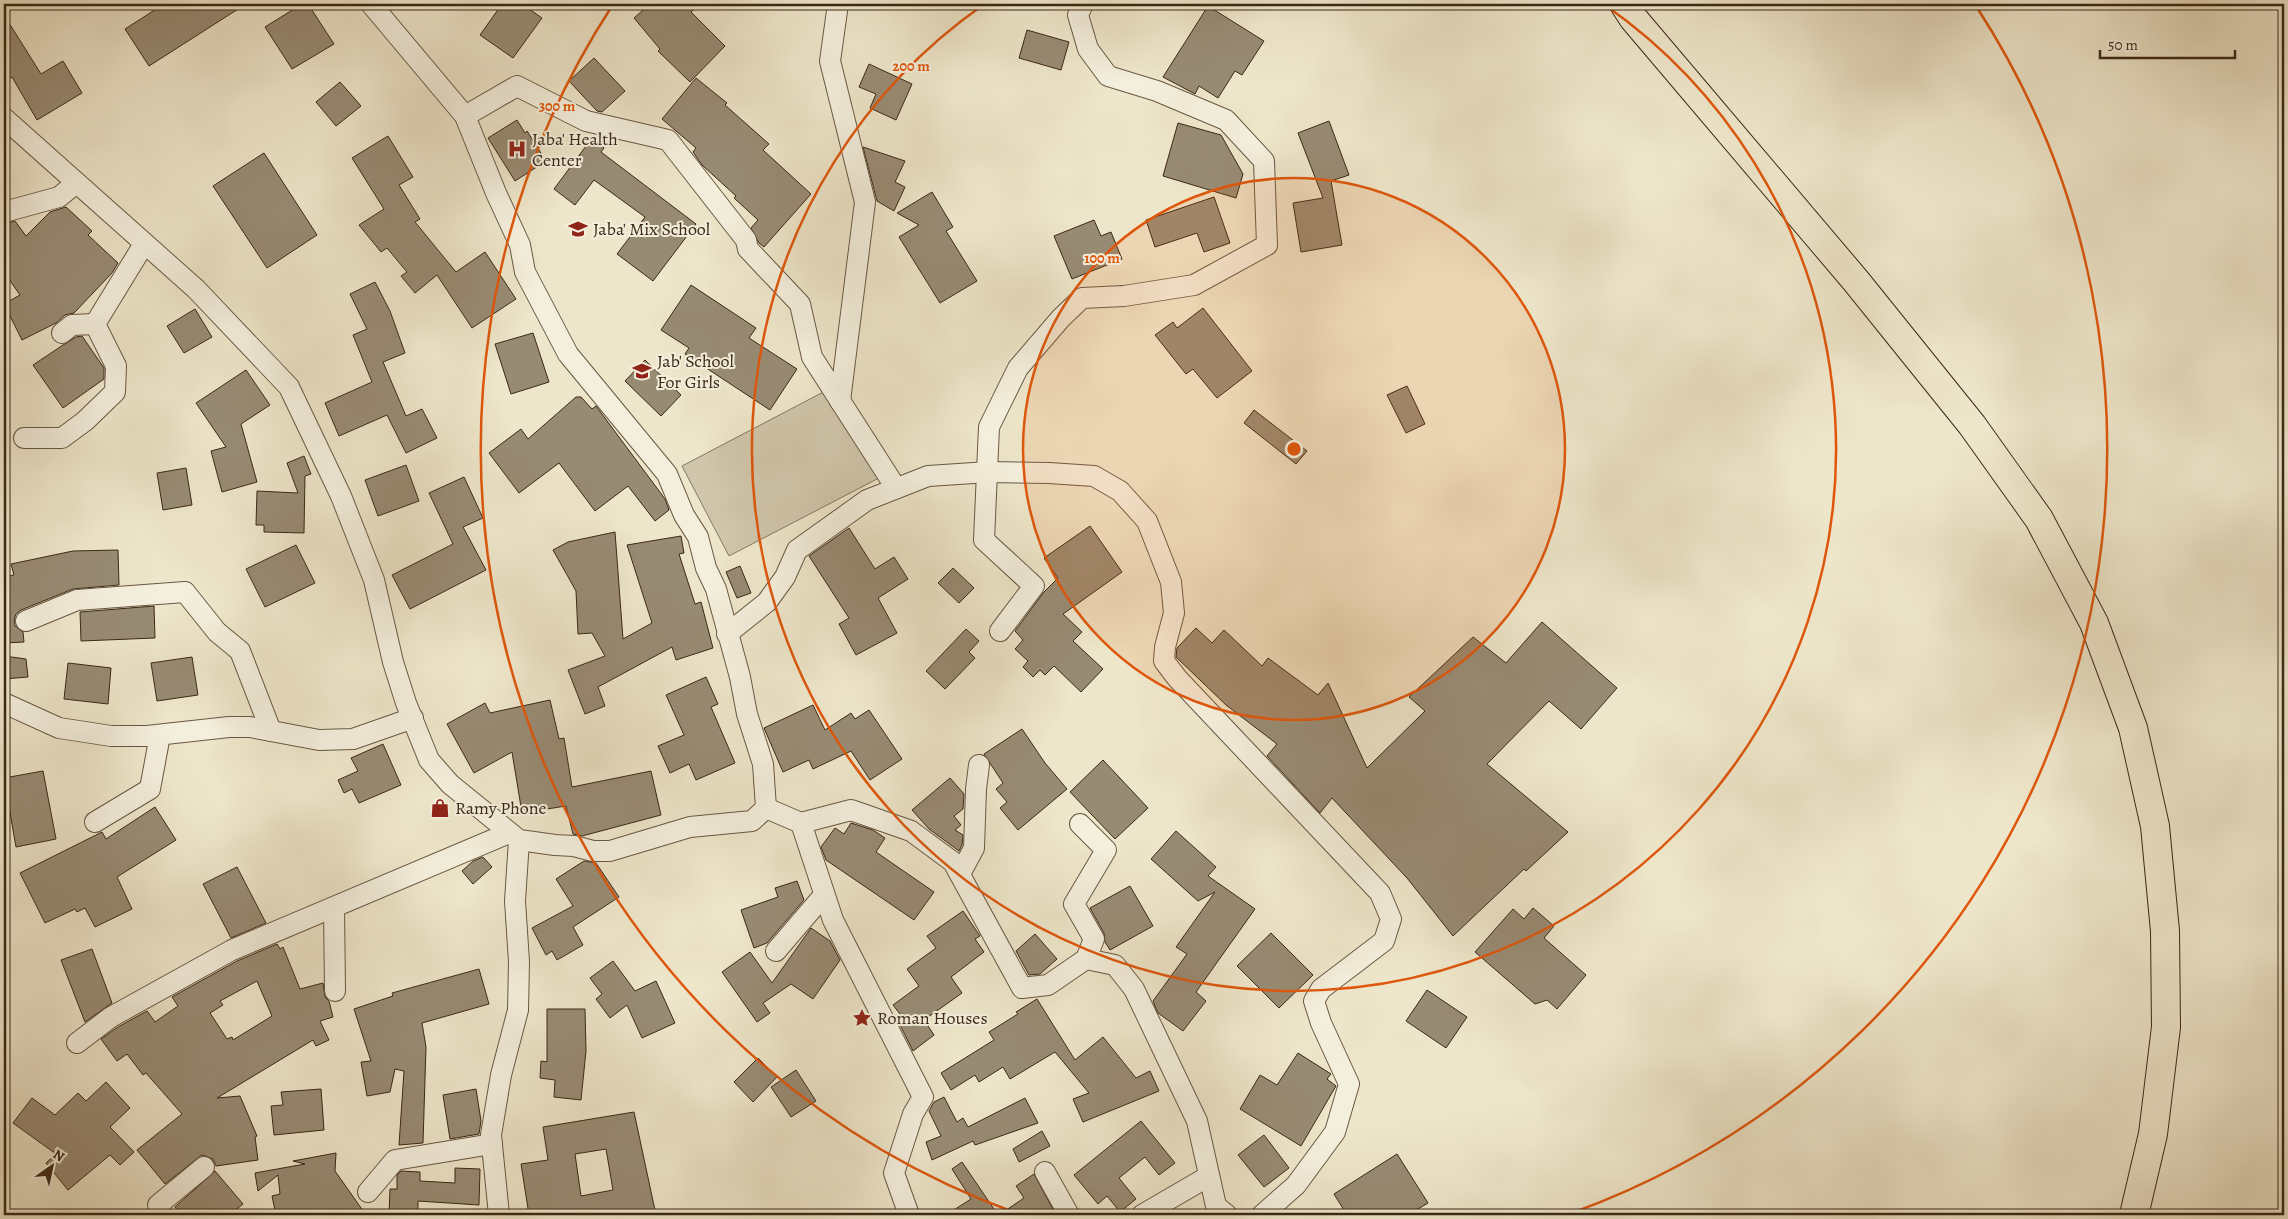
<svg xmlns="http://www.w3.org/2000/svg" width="2288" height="1219" font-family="Alegreya,serif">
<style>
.green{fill:#d0c6ab;stroke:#867760}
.building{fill:#988b74;stroke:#3b2816;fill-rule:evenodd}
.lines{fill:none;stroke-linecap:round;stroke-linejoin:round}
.minor-casing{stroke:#685843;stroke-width:22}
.trunk-casing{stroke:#3b2816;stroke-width:30}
.minor{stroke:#f4efdd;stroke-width:20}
.trunk{stroke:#eee6ca;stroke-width:28}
.ring{fill:none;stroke:#df570c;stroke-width:2.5}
.labels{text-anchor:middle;stroke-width:4;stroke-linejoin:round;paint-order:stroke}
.poi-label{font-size:18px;fill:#3b2816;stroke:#f4efdd;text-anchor:start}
.centre{fill:#df570c;stroke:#f4efdd;stroke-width:2.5}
.ring-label{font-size:15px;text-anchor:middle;font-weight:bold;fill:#df570c;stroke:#f4efdd;stroke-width:4;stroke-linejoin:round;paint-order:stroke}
</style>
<rect width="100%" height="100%" fill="#eee6ca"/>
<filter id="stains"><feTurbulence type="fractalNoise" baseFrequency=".004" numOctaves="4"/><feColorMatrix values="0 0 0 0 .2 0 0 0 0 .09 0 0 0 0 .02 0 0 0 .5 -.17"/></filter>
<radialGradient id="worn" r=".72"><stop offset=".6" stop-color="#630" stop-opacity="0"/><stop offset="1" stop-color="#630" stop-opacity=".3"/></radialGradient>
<polygon class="green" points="831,388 879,478 729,556 682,466"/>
<g class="building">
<polygon points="164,4 246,4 149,66 125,29"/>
<polygon points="302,4 308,4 334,44 292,69 265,27"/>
<polygon points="502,4 522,4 542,18 513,58 480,35"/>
<polygon points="650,4 700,4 691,12 725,46 690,82 658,51 660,49 634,18"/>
<polygon points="1208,6 1264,41 1242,75 1235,71 1218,98 1199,86 1195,94 1163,77"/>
<polygon points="4,15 41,74 63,61 82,93 37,120 12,77 4,82"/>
<polygon points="1027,30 1069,42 1061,70 1019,58"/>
<polygon points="594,58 625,91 602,112 597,111 569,81"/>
<polygon points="869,64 912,84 896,120 870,108 876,94 859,87"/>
<polygon points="696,78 727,103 725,105 769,144 763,150 811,194 764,247 759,243 751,228 758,220 734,198 736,196 702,165 693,152 696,148 662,119"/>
<polygon points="340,82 361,106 336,126 316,102"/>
<polygon points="517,120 525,133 527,131 546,161 515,181 488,138"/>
<polygon points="1329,121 1349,175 1331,181 1342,245 1301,252 1293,203 1323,198 1298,133"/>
<polygon points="1178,123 1221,135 1243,174 1236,198 1163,176"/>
<polygon points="388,136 413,177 399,185 420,219 415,222 456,272 485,252 516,299 472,328 437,275 415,293 401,276 407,272 387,248 381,252 359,225 384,209 352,158"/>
<polygon points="592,138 604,148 601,152 696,224 653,281 617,254 645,217 594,180 575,205 554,189"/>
<polygon points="863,147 905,161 895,182 905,187 894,211 877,201"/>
<polygon points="264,153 317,235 267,268 213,186"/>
<polygon points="932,192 953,227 946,231 977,281 940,303 899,237 919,225 897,213"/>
<polygon points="1214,197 1230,243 1204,252 1197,233 1155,247 1146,220"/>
<polygon points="66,207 92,231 88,235 118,263 112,273 74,313 65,315 56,323 22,340 4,304 20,295 4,272 4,224 15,221 26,236 50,212"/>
<polygon points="1094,220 1101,236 1111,232 1122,259 1072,279 1054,236"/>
<polygon points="375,282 390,311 405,353 383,362 406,416 422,409 437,438 406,453 387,415 339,436 325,403 372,382 353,335 367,329 350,294"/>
<polygon points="691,285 756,328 749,338 797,369 770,410 685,354 689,348 661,330"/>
<polygon points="1203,308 1252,371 1217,398 1193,369 1186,374 1155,335 1173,322 1177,328"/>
<polygon points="195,309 212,337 184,353 167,326"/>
<polygon points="533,333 549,382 511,394 495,344"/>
<polygon points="82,336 104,368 104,379 63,408 33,365 63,345 76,337"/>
<polygon points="645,360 681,395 661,416 625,381"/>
<polygon points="246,370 270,405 241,424 257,482 222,492 211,451 226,447 196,403"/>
<polygon points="1407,386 1425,424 1406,433 1387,395"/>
<polygon points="576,397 581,397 592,409 596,406 665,499 669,510 655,521 628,486 595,511 559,463 519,493 489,453 521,429 528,439"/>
<polygon points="1254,410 1307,451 1296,464 1244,423"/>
<polygon points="304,456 311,474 305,476 304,533 264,532 264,525 256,525 257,491 298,493 287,463"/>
<polygon points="406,465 419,501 378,516 365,480"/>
<polygon points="186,468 192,505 163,510 157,473"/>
<polygon points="464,477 483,518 463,527 486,570 410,609 392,575 453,544 429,493"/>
<polygon points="1090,526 1122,572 1063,614 1082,632 1073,641 1103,669 1081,692 1054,666 1045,675 1040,670 1033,677 1023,667 1028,661 1015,649 1023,640 1015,631 1044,592 1058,578 1044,558"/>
<polygon points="849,528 875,569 894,557 908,579 878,598 897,633 856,655 839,624 849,618 809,556"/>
<polygon points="615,532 623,639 652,623 627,545 681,536 684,553 679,554 695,604 701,602 713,648 676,660 672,647 598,687 605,706 585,714 568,670 605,656 592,633 578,634 576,591 553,550 568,542"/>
<polygon points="296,545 315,583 265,607 246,569"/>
<polygon points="118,550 119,585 73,589 21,610 16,614 14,620 15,626 23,632 24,642 4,643 4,577 14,575 11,564 73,551"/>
<polygon points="740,566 751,593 737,598 726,572"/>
<polygon points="953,568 974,588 959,603 938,583"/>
<polygon points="154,606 155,638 81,641 80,612"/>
<polygon points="1542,622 1617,688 1581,729 1549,701 1487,764 1568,832 1526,871 1524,869 1453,936 1407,878 1332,798 1320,813 1267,756 1277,744 1226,705 1176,657 1177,648 1196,628 1212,643 1224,630 1262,666 1268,658 1318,695 1328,683 1367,768 1425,711 1409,697 1473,637 1506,663"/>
<polygon points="966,629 979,641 969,652 975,658 945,689 926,671"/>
<polygon points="4,656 26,659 28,677 4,679"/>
<polygon points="192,657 198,695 157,701 151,663"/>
<polygon points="68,663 111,668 108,704 64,699"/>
<polygon points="706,677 718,704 711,707 735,763 696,780 689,764 670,773 658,746 684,735 666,695"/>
<polygon points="550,700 559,739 564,738 572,787 651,771 661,815 582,836 573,834 566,806 522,813 512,752 474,773 447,724 485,703 490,713"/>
<polygon points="813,705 825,730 851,713 855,719 869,710 902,759 870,780 851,751 813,769 809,760 783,772 764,728"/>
<polygon points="1022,729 1045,763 1067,789 1018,830 1000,808 1007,802 996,789 1003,783 984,754"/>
<polygon points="383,744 401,785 359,803 352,789 344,793 338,780 358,771 351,758"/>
<polygon points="1103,760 1148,808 1115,839 1070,792"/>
<polygon points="43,771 56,839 16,847 4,778"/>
<polygon points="950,778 964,794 963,809 954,816 961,825 955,830 963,835 962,845 959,851 929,829 912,810"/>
<polygon points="155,807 176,840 117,877 132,909 95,927 85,908 77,912 75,909 45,923 20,873 102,832 106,839"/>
<polygon points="851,823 873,830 885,838 876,852 934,892 914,920 826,860 821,847 835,828 844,834"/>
<polygon points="1176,831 1216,867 1208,876 1255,909 1196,992 1206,1001 1183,1031 1158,1013 1153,1001 1187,954 1176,947 1215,892 1198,901 1151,859"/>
<polygon points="483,857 492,867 473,884 462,871 473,861"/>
<polygon points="584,861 596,863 619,897 573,927 583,945 557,960 552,951 546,955 532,928 573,906 556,879"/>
<polygon points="237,867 266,923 231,938 203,884"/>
<polygon points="797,881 804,900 767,943 754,948 741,910 778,897 775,888"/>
<polygon points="1130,886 1153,926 1110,950 1105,942 1104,933 1090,908"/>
<polygon points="1533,908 1554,926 1544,938 1586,975 1557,1009 1547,1000 1535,1004 1475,952 1513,909 1524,919"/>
<polygon points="963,911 980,936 975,939 984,952 951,977 962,993 924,1020 934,1035 913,1051 896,1017 900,1014 893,1005 919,986 907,969 936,948 927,936"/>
<polygon points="811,928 830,941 840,960 813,999 791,984 763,1003 770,1013 757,1022 722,972 750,952 772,983"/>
<polygon points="1271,933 1313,975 1279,1008 1237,966"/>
<polygon points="1035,934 1057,959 1040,974 1029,975 1016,951"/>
<path d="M277,944l3,5 3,-2 17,42 23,-6 2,14 4,4 4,16 -13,4 9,19 -13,6 -3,-6 -96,58 23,-2 17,40 -2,1 3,23 -42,6 -3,-7 -11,-4 -37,29 -28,-34 45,-36 -36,-41 -3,2 -16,-21 -10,7 -16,-22 17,-12 29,-16 8,11 23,-16 -6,-9 65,-36zM257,981l15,35 -39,24 -1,-3 -5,2 -17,-26 13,-8 -3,-4z"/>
<polygon points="92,949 112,1003 85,1022 61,960"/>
<polygon points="613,961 635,991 656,981 675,1023 642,1038 627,1005 610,1018 596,999 602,994 590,978"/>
<polygon points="479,969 489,1004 422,1023 426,1047 423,1143 399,1145 404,1071 395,1069 390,1092 367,1096 361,1062 371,1061 354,1009 393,996 392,993"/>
<polygon points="1427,990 1467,1017 1446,1048 1406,1021"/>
<polygon points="1037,999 1075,1060 1103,1037 1136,1078 1150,1071 1159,1091 1083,1122 1073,1099 1089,1093 1055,1052 1010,1079 1003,1067 979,1082 975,1075 951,1090 941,1073 994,1040 989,1032 1018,1014 1016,1012"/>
<polygon points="547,1009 585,1009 586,1051 581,1100 554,1097 555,1080 540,1078 541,1061 547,1062"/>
<polygon points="1298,1053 1331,1074 1327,1079 1336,1086 1301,1146 1240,1109 1260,1075 1277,1085"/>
<polygon points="758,1058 777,1077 753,1102 734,1082"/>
<polygon points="796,1070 816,1101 791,1117 771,1087"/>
<polygon points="106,1082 130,1108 110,1127 134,1152 120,1165 110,1155 68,1190 46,1163 56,1154 13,1123 32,1098 55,1115 78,1093 86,1101"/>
<polygon points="321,1089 324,1130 274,1135 271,1106 283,1105 281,1092"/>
<polygon points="476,1089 481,1121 479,1134 450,1139 443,1095"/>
<polygon points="944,1097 957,1122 963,1118 968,1127 1025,1098 1038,1123 975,1145 973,1141 932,1160 926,1142 941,1136 929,1111 934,1102"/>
<path d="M634,1112l22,103h-127l-8,-51 27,-4 -5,-33zM606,1149l7,41 -32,6 -6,-42z"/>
<polygon points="1141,1121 1175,1163 1159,1175 1145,1157 1119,1178 1136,1199 1120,1212 1107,1196 1098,1204 1074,1175"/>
<polygon points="1042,1131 1050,1146 1019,1162 1013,1149"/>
<polygon points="1264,1135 1289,1168 1264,1187 1238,1155"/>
<polygon points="336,1153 335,1171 366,1215 276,1215 272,1196 280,1194 278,1175 258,1191 255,1173 305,1164 293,1161"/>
<polygon points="1397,1154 1428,1203 1408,1215 1347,1215 1334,1194"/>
<polygon points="962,1162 998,1215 946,1215 971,1199 952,1169"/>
<polygon points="455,1168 480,1169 479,1205 418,1201 418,1215 389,1215 390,1189 397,1189 397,1175 401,1171 420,1172 420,1181 455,1183"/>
<polygon points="215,1171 243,1204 229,1215 182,1215 175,1207"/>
<polygon points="1034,1174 1056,1215 999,1215 1024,1198 1016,1186"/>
</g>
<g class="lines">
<g class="minor-casing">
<g id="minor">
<polyline points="838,4 830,61 865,202 840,401"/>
<polyline points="465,116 517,86 586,121 668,140 746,240 748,249 800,304 812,357 896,488"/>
<polyline points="4,118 196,289 289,387 341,496 374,580 393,662 406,703 429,760 450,784 519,840 555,845 574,846 593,851 610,851 690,827 752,821 766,808 763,764 747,714 740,677 716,589 706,568 698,537 684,515 667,474 568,354 525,272 520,245 496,193 465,116 371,4"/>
<polyline points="4,212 59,197 75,184"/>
<polyline points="62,333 72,325 95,324"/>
<polyline points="24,438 62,438 85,421 115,392 116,366 95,324 144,244"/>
<polyline points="26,621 77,600 185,592 217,632 240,651 271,731"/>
<polyline points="1000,631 1034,586 984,540 989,427 1018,368 1061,318 1082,298 1124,296 1194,285 1267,245 1264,161 1226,120 1157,91 1108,76 1088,49 1078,15 1083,4"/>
<polyline points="727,634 767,602 785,577 797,550 867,500 928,476 989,472 1049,473 1094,476 1120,491 1147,521 1171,582 1174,613 1165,647 1164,661 1177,678 1380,893 1391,919 1384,941 1321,989 1314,1001 1321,1023 1349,1084 1335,1132 1296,1185 1262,1215"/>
<polyline points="4,703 59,728 111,736 147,736 229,727 250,727 319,740 353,739 413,718"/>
<polyline points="766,808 801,823 851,810 911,831 953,862 1022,988 1048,985 1086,959 1115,965 1134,989 1197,1121 1216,1206 1227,1215"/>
<polyline points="95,822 150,789 160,735"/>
<polyline points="801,823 833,920 923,1097 913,1114 894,1173 909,1215"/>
<polyline points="1080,824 1106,850 1074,904 1094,939 1086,959"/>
<polyline points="960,874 974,848 976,789 979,765"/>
<polyline points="334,908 335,991"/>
<polyline points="776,951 824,895"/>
<polyline points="77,1043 111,1017 232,950 509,833"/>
<polyline points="1045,1172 1069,1215"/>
<polyline points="368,1192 395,1160 492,1144"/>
<polyline points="158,1205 204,1167"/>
<polyline points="499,1215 491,1135 501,1075 518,1010 519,962 515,901 519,840"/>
<polyline points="1142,1215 1209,1176"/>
</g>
</g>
<g class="trunk-casing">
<polyline id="trunk" points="1624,4 1633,18 1856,281 1972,425 2039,519 2094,623 2133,728 2155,826 2165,931 2166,1027 2153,1134 2134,1215"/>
</g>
<use href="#minor" class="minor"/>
<use href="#trunk" class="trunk"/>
</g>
<circle cx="1294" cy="449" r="271" fill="#df570c" fill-opacity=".12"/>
<g class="ring">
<circle cx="1294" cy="449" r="271"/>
<path d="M1605 5A542 542 0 1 1 983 5"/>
<path d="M1016 1213A813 813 0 0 1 612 6M1976 6A813 813 0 0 1 1572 1213"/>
</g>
<defs>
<g id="hospital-bare" transform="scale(1.5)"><path d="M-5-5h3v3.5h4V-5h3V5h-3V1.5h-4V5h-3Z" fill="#8f2418" stroke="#f4efdd" stroke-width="2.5" paint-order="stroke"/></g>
<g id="school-bare" transform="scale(1.5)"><path d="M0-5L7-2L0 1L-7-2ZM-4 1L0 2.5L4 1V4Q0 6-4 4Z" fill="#8f2418" stroke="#f4efdd" stroke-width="2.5" paint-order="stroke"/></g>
<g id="shop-bare" transform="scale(1.5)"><path d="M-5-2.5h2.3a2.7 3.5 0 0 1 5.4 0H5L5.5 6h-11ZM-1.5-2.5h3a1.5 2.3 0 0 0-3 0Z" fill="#8f2418" stroke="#f4efdd" stroke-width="2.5" paint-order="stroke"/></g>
<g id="sight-bare" transform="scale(1.5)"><path d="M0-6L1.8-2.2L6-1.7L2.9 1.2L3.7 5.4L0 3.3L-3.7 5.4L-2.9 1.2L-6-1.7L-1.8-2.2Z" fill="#8f2418" stroke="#f4efdd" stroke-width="2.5" paint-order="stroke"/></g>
</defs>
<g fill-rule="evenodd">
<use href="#hospital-bare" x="517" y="149"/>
<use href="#school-bare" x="578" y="229"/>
<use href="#school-bare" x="642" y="371"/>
<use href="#shop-bare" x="440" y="808"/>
<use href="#sight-bare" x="862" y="1018"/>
</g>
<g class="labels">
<g class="poi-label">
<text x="532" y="145">Jaba' Health<tspan x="532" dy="21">Center</tspan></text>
<text x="593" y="235">Jaba' Mix School</text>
<text x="657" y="367">Jab' School<tspan x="657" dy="21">For Girls</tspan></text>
<text x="455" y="814">Ramy Phone</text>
<text x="877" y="1024">Roman Houses</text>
</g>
</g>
<circle cx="1294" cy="449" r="8" class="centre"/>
<g class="ring-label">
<text x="911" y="71">200 m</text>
<text x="557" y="111">300 m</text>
<text x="1102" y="263">100 m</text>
</g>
<rect width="2288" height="1219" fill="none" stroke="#eee6ca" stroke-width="20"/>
<rect x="5" y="5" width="2278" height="1209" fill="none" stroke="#3b2816" stroke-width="2.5"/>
<rect x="10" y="10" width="2268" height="1199" fill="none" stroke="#3b2816"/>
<g transform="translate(52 1166) rotate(33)" stroke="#f4efdd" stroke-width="4" paint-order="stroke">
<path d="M0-4L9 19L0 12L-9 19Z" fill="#3b2816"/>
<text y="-8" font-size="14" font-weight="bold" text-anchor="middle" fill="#3b2816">N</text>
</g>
<path d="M2100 50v8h135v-8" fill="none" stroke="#3b2816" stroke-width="2.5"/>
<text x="2108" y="50" font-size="15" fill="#3b2816" stroke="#f4efdd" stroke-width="4" paint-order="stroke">50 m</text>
<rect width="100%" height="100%" filter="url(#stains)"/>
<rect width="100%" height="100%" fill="url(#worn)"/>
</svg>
